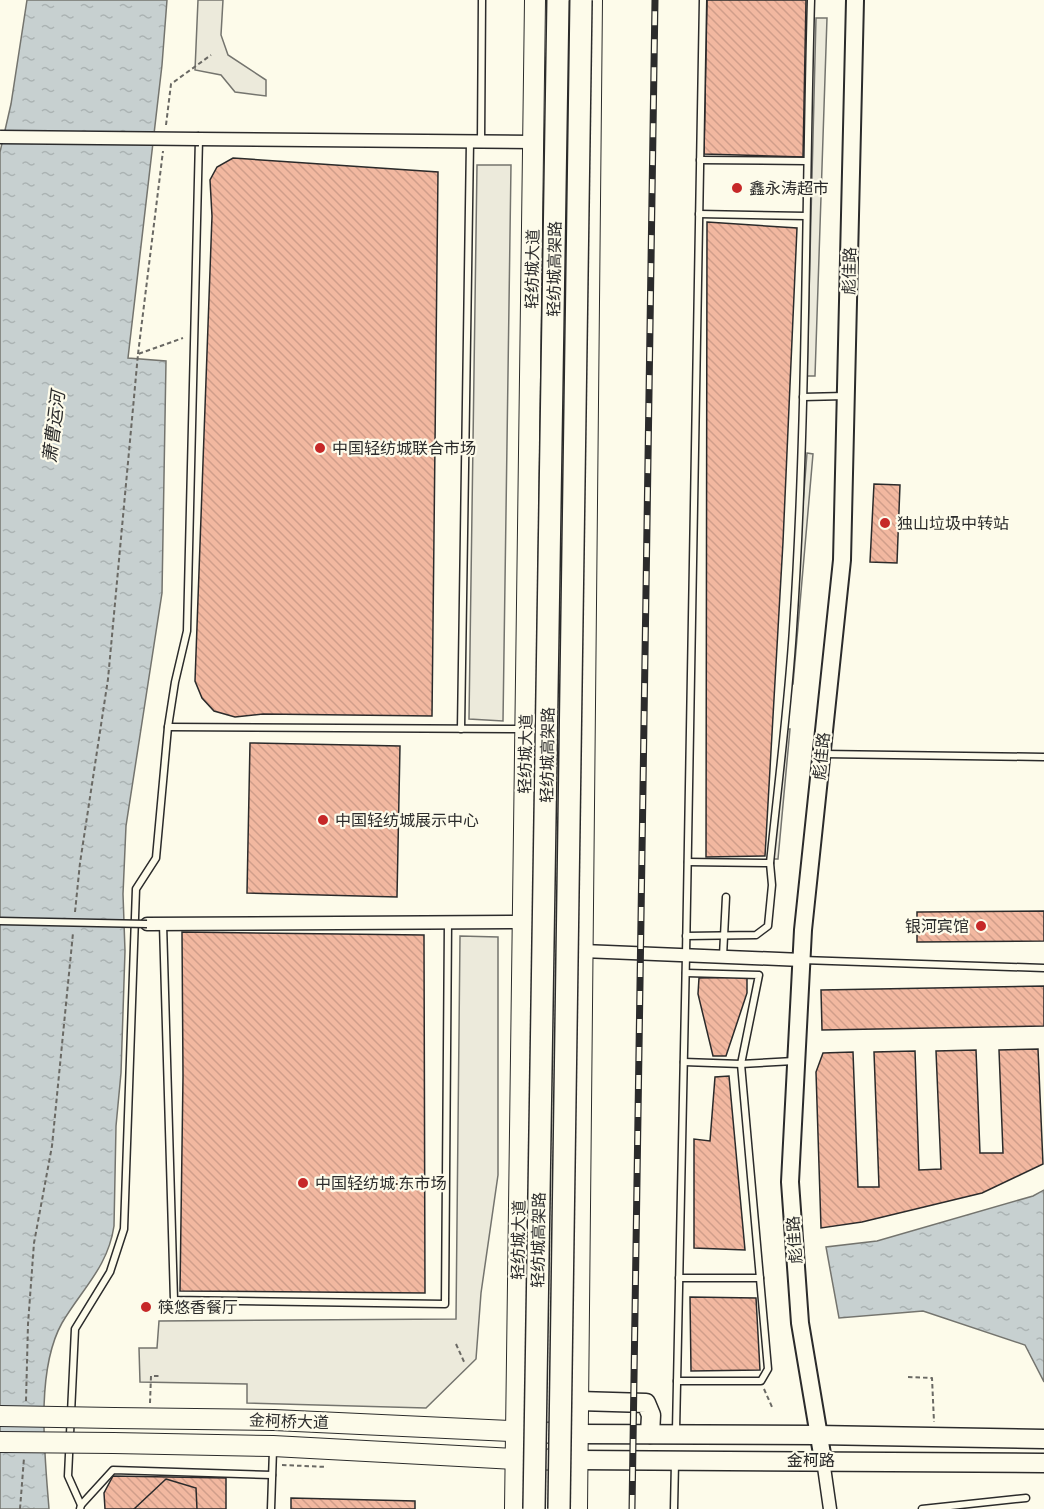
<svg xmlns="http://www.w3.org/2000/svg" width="1044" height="1509" font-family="'Fira Sans Condensed','Noto Sans SC',sans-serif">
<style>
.parking{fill:#eceadb;stroke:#74746e;stroke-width:1.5}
.water{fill:url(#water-ripples);stroke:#74746e;stroke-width:1.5}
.building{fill:url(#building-back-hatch);stroke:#2b2b2b;stroke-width:1.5}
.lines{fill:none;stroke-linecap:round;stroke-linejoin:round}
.service-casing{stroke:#2b2b2b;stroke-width:9}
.minor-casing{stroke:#2b2b2b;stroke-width:15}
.tertiary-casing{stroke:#2b2b2b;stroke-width:20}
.secondary-casing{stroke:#2b2b2b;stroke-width:21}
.primary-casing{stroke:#2b2b2b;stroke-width:22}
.path{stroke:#6a6964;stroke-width:2;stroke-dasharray:4.5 3;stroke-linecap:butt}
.service{stroke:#fdfbea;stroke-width:6}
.minor{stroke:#fdfbea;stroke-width:12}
.tertiary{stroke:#fdfbea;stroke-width:16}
.secondary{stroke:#fdfbea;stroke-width:18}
.primary{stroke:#fdfbea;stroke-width:20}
.rail-casing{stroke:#2b2b2b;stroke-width:7}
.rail{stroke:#fdfbea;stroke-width:4.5;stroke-dasharray:14;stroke-linecap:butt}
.service-bridge-casing{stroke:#2b2b2b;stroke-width:9;stroke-linecap:butt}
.minor-bridge-casing{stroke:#2b2b2b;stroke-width:15;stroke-linecap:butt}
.primary-bridge-casing{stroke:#2b2b2b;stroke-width:22;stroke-linecap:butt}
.trunk-bridge-casing{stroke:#2b2b2b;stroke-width:24;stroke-linecap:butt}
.service-bridge{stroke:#fdfbea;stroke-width:6}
.minor-bridge{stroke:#fdfbea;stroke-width:12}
.primary-bridge{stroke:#fdfbea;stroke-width:20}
.trunk-bridge{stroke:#fdfbea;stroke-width:21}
.poi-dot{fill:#c62828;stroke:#fdfbea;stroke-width:2}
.labels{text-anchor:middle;stroke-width:4.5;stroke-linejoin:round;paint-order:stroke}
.poi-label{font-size:16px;fill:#2b2b2b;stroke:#fdfbea;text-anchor:start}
.street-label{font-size:16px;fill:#2b2b2b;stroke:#fdfbea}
.water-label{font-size:18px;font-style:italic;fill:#2b2b2b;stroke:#fdfbea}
</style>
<defs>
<pattern id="water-ripples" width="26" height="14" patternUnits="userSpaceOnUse" patternTransform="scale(1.5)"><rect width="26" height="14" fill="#c7d0d0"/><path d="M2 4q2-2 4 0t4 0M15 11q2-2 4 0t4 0" fill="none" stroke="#abb3b3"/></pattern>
<pattern id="building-back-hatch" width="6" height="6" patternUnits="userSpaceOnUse" patternTransform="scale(1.5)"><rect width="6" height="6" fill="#f2b8a0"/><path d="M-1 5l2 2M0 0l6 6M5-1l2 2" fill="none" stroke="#d09e8a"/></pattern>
</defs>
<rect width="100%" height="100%" fill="#fdfbea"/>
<g class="parking">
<polygon points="198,0 223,0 221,35 228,55 266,80 266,96 235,92 221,75 195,70"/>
<polygon points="816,18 827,18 815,376 807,376"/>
<polygon points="477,165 511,165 503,721 469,719"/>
<polygon points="807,453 813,454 793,684 789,684"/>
<polygon points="785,729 790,729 778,859 772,859"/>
<polygon points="460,936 498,937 498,1175 481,1293 476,1359 426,1408 247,1403 247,1384 140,1382 139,1348 157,1348 159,1321 456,1319"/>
</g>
<g class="water">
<path d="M27,0h140l-5,65 -34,293 38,3 -4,232 -36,233 -3,68 2,57 -4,122 -5,53 -2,100c-6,41 -32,63 -52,97 -27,48 -17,133 -13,186h-49v-1357l11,-48z"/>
<polygon points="1044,1190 1044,1382 1025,1345 923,1311 839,1318 826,1247 877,1241 1033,1196"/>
</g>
<g class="building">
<polygon points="707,0 806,0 803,157 704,154"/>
<polygon points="233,158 438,172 432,716 263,714 235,717 214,711 202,698 195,681 212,216 210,180 217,167"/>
<polygon points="707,222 797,228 783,542 765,856 706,857"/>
<polygon points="874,484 900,485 897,563 870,562"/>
<polygon points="250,743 400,746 397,897 247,893"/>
<polygon points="1044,911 1044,941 917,942 917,912"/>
<polygon points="182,932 424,935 425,1293 180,1291 183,1076"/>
<polygon points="747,977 747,993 726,1056 713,1056 698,994 699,978"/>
<polygon points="1044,986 1044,1026 822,1030 821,990"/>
<polygon points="1038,1049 1043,1164 982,1193 862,1222 821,1228 816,1072 823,1053 853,1052 858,1187 879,1187 874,1052 915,1051 919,1170 941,1169 936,1051 976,1050 980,1153 1003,1153 999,1050"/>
<polygon points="729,1076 745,1250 694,1248 694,1139 710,1141 715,1077"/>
<polygon points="690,1297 756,1298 760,1370 691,1371"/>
<polygon points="113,1476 226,1478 226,1509 105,1509 104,1493"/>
<polygon points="166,1479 196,1488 197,1509 134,1509"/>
<polygon points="291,1498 415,1501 415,1509 291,1509"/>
</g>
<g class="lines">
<g class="service-casing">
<g id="service">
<polyline points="481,142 482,0"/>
<polyline points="700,160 806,161"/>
<polyline points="699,214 806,216"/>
<polyline points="803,397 845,396"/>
<polyline points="168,727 522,729"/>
<polyline points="461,729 470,142"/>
<polyline points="823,754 1044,757"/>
<polyline points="688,862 770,863"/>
<polyline points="163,924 174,1300 445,1304 448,923"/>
<path d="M686,936l70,-1 12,-9 4,-41 -2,-22c8,-78 18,-156 23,-234 14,-210 12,-419 18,-629"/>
<polyline points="723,956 726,897"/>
<polyline points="802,960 1044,968"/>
<polyline points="684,1062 741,1064 794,1061"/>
<polyline points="679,1278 760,1278"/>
<polyline points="677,1381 761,1381 768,1369 741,1064 759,975 686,973"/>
<polyline points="676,1431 686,955 703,0"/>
<polyline points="81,1505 113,1470 272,1475"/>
<polyline points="80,1509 81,1505 68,1476 75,1329 110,1272 124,1229 136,889 156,858 168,727 175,682 187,631 199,139"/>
<polyline points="271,1509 273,1450"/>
<polyline points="674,1509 675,1462"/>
<polyline points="922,1509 1026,1498"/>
</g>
</g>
<g class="minor-casing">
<g id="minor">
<polyline points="199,139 534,142"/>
<polyline points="147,924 522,922"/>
<polyline points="583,951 802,960"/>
<polyline points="823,1460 830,1509"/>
</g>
</g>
<g class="tertiary-casing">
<polyline id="tertiary" points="823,1460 800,1323 790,1182 803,930 842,560 855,0"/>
</g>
<g class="secondary-casing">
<g id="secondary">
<polyline points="579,1401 646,1403 651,1415 650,1434"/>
<polyline points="578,1434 817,1435 1044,1439"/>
<polyline points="578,1460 1044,1463"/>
</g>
</g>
<g class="primary-casing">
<g id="primary">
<polyline points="114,1418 274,1420 576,1434"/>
<polyline points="113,1443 273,1446 516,1459 575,1460"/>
<polyline points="515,1509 535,0"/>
<polyline points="577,1509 592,0"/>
</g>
</g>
<g class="path">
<polyline points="166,125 171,84 211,55"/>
<polyline points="138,354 163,151"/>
<polyline points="75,912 80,863 108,679 138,354 183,338"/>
<polyline points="456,1344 465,1364"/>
<polyline points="908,1377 932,1378 934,1422"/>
<polyline points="764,1389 772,1407"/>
<polyline points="26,1401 28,1324 34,1243 52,1146 73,933"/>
<polyline points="150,1403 151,1376 160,1376"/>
<polyline points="282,1465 327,1467"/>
<polyline points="20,1509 24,1458"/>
</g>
<use href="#service" class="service"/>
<use href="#minor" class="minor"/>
<use href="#tertiary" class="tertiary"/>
<use href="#secondary" class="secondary"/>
<use href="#primary" class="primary"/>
<g class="rail-casing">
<polyline id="rail" points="632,1509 655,0"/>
</g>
<use href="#rail" class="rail"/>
<g class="service-bridge-casing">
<polyline id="service-bridge" points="0,921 147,924"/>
</g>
<g class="minor-bridge-casing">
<polyline id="minor-bridge" points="0,137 199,139"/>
</g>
<g class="primary-bridge-casing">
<g id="primary-bridge">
<polyline points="0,1416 114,1418"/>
<polyline points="0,1442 113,1443"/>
</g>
</g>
<g class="trunk-bridge-casing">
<g id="trunk-bridge">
<polyline points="534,1509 558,0"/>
<polyline points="559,1509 581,0"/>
</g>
</g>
<use href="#service-bridge" class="service-bridge"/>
<use href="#minor-bridge" class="minor-bridge"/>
<use href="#primary-bridge" class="primary-bridge"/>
<use href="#trunk-bridge" class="trunk-bridge"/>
</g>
<g class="poi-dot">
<circle cx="737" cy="188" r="6"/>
<circle cx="320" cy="448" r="6"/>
<circle cx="885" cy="523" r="6"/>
<circle cx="323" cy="820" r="6"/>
<circle cx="981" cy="926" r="6"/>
<circle cx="303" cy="1183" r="6"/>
<circle cx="146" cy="1307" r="6"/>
</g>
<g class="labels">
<g class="poi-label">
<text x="749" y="194">鑫永涛超市</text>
<text x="332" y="454">中国轻纺城联合市场</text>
<text x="897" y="529">独山垃圾中转站</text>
<text x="335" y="826">中国轻纺城展示中心</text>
<text x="969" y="932" text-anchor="end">银河宾馆</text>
<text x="315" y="1189">中国轻纺城·东市场</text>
<text x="158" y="1313">筷悠香餐厅</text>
</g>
<g class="street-label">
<text transform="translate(532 269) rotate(-89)" y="6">轻纺城大道</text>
<text transform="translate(554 269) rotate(-89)" y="6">轻纺城高架路</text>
<text transform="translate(849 271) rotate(-89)" y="6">彪佳路</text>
<text transform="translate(525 754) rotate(-89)" y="6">轻纺城大道</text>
<text transform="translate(547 755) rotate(-89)" y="6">轻纺城高架路</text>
<text transform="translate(821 756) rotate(-84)" y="6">彪佳路</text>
<text transform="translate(518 1240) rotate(-89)" y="6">轻纺城大道</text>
<text transform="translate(538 1240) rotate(-89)" y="6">轻纺城高架路</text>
<text transform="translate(794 1240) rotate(-94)" y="6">彪佳路</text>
<text transform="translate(289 1421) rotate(2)" y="6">金柯桥大道</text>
<text x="811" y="1466">金柯路</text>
</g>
<g class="water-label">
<text transform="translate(54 427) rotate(-83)" y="6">萧曹运河</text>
</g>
</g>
</svg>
